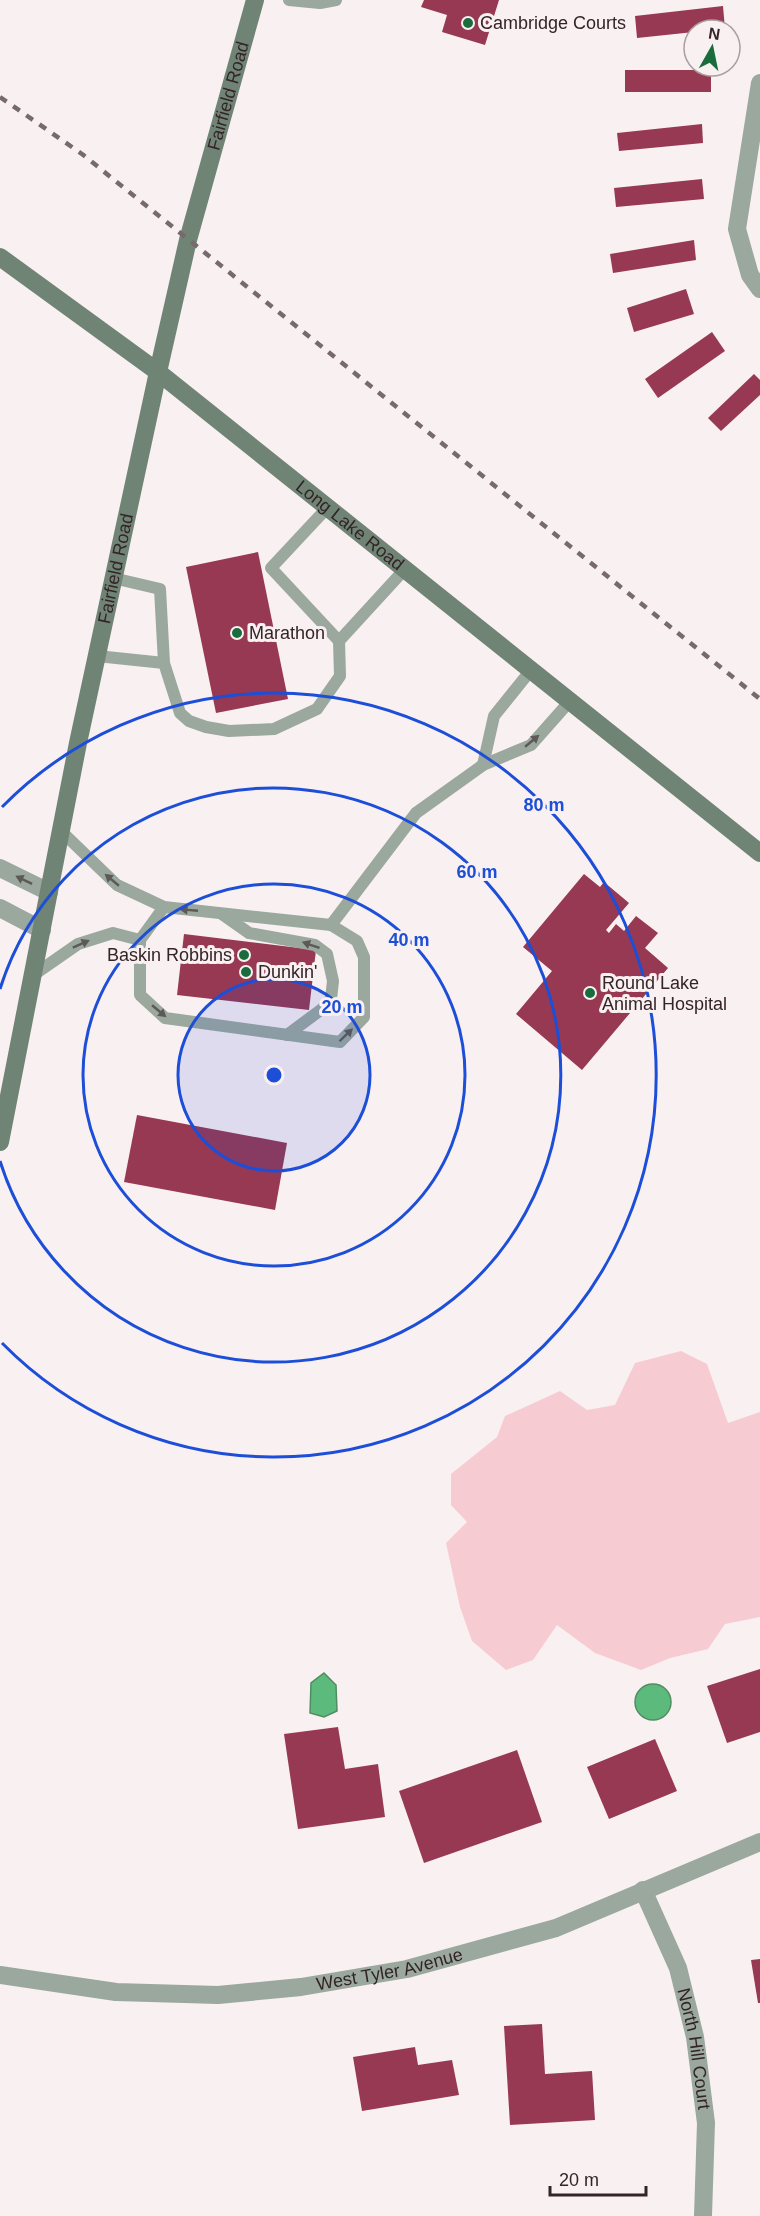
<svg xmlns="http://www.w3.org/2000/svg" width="760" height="2216" font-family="Helvetica,sans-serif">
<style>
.green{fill:#f7cbd2}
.water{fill:#5cba7c;stroke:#508d62;stroke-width:1.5}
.building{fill:#973952}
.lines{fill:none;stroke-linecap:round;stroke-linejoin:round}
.lane{stroke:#9aa89e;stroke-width:12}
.street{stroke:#9aa89e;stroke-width:18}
.secondary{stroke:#708475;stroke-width:18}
.rail{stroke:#77696c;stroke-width:4.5;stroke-dasharray:8 8;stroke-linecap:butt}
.oneway{fill:#5d5957}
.ring{fill:none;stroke:#1d4ed8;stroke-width:3}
.poi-dot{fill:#1b6c3d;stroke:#f9f0f2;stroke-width:2}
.labels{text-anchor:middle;stroke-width:6;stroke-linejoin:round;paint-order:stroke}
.poi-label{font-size:18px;fill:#342427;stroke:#f9f0f2;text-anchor:start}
.street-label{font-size:18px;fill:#342427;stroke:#f9f0f2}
.centre{fill:#1d4ed8;stroke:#f9f0f2;stroke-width:3}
.ring-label{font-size:18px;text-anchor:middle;font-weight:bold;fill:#1d4ed8;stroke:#f9f0f2;stroke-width:6;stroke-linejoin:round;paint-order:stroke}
</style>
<rect width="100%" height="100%" fill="#f9f0f2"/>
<polygon class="green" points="681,1351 707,1364 728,1423 760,1412 760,1617 725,1624 708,1649 670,1658 641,1670 595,1653 557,1625 533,1660 506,1670 472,1641 460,1607 446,1543 467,1522 451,1505 451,1474 497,1437 505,1416 560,1391 587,1410 615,1405 635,1363"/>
<g class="water">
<polygon points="324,1673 336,1685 337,1711 324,1717 310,1713 311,1683"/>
<circle cx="653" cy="1702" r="18"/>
</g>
<g class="building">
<polygon points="424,0 499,0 485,45 442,32 447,15 421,7"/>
<polygon points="723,6 725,29 694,30 694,32 637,38 635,16"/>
<rect x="625" y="70" width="86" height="22"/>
<polygon points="702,124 703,143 619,151 617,133"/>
<polygon points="702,179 704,199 616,207 614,188"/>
<polygon points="694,240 696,260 613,273 610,254"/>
<polygon points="686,289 694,314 634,332 627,308"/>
<polygon points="712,332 725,351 658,398 645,379"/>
<polygon points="754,374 760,380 760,395 721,431 708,418"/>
<polygon points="258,552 288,699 216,713 186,567"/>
<polygon points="584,874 600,887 604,882 629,903 606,930 609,933 616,924 624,931 636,916 658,933 645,948 668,968 582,1070 516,1014 552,971 523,947"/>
<polygon points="184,934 316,950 309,1010 177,995"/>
<polygon points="137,1115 287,1143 275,1210 124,1182"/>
<polygon points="760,1669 760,1732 727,1743 707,1686"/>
<polygon points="338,1727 345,1769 378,1764 385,1817 298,1829 284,1734"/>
<polygon points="655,1739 677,1791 609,1819 587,1767"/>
<polygon points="517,1750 542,1822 424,1863 399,1791"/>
<polygon points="760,1959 760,2003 758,2003 751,1960"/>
<polygon points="542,2024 545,2074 592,2071 595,2120 510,2125 504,2026"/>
<polygon points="415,2047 418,2065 452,2060 459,2095 362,2111 353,2057"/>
</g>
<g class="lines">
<g class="lane">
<polyline points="289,0 320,3 336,0"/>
<polyline points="113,578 160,589 164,663"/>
<polyline points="339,641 405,569"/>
<polyline points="97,656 164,663 180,713 189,721 206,727 229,731 274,729 317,709 340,676 339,641 271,568 328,507"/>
<polyline points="483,765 494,716 531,670"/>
<polyline points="61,831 117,885 164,907 331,925 357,941 364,957 364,1017 340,1042 165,1018 140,995 140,940 164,907"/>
<polyline points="222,914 249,933 315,945 327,954 333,981 331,999 322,1009 287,1035"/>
<polyline points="331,925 416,813 483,765 531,745 570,701"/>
<polyline points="32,976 78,944 113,933 140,940"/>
</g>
<g class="street">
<polyline points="760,83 737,229 750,275 760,289"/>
<polyline points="0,868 49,892"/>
<polyline points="0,908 42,930"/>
<path id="s1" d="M643,1890l35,78 17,69 11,86 -3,93"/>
<path id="s2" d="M0,1975l116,17 102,3 83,-8 106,-18 149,-41 204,-86"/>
</g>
<g class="secondary">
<path id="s3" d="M0,257l158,115 602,481"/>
<path id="s4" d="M0,1142l78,-399 80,-371 30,-132 67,-240"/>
</g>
<polyline class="rail" points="0,97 82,154 760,699"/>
</g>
<defs><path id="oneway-solid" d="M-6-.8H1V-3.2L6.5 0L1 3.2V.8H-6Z" transform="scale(1.5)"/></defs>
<g class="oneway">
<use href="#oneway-solid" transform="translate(532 741) rotate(-40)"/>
<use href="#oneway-solid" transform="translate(24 880) rotate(-154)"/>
<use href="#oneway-solid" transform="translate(112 880) rotate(-140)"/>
<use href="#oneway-solid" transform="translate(189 910) rotate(-175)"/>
<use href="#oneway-solid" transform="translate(81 944) rotate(-24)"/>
<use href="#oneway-solid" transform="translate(311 945) rotate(-161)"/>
<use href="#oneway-solid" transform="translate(159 1011) rotate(40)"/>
<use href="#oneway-solid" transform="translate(346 1035) rotate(-44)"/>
</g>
<circle cx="274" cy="1075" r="96" fill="#1d4ed8" fill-opacity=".12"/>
<g class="ring">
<circle cx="274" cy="1075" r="96"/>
<circle cx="274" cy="1075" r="191"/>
<path d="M0 989A287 287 0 1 1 0 1161"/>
<path d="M2 807A382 382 0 1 1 2 1343"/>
</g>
<g class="poi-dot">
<circle cx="468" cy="23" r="6"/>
<circle cx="237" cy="633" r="6"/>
<circle cx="244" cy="955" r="6"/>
<circle cx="246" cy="972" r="6"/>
<circle cx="590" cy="993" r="6"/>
</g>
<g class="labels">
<g class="poi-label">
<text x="480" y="29">Cambridge Courts</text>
<text x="249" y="639">Marathon</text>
<text x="232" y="961" text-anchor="end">Baskin Robbins</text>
<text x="258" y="978">Dunkin'</text>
<text x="602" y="989">Round Lake<tspan x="602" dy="21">Animal Hospital</tspan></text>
</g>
<g class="street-label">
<text dy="6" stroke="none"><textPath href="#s4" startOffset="1071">Fairfield Road</textPath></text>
<text dy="6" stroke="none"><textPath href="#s3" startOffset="441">Long Lake Road</textPath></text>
<text dy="6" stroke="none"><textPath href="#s4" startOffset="585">Fairfield Road</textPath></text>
<text dy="6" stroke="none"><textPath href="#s2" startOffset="393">West Tyler Avenue</textPath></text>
<text dy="6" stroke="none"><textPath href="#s1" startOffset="168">North Hill Court</textPath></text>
</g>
</g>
<circle cx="274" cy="1075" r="9" class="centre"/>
<g class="ring-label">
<text x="544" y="811">80 m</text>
<text x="477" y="878">60 m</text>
<text x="409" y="946">40 m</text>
<text x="342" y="1013">20 m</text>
</g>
<g transform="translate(712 48) rotate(9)"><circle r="28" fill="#f9f0f2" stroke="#aa9ea1" stroke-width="1.5"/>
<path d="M0-4.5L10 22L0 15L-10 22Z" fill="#1b6c3d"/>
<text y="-9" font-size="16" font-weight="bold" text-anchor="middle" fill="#342427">N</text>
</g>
<path d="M550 2186v9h96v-9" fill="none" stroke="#342427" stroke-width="3"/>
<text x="559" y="2186" font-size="18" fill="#342427" stroke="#f9f0f2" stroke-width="4.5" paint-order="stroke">20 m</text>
</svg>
